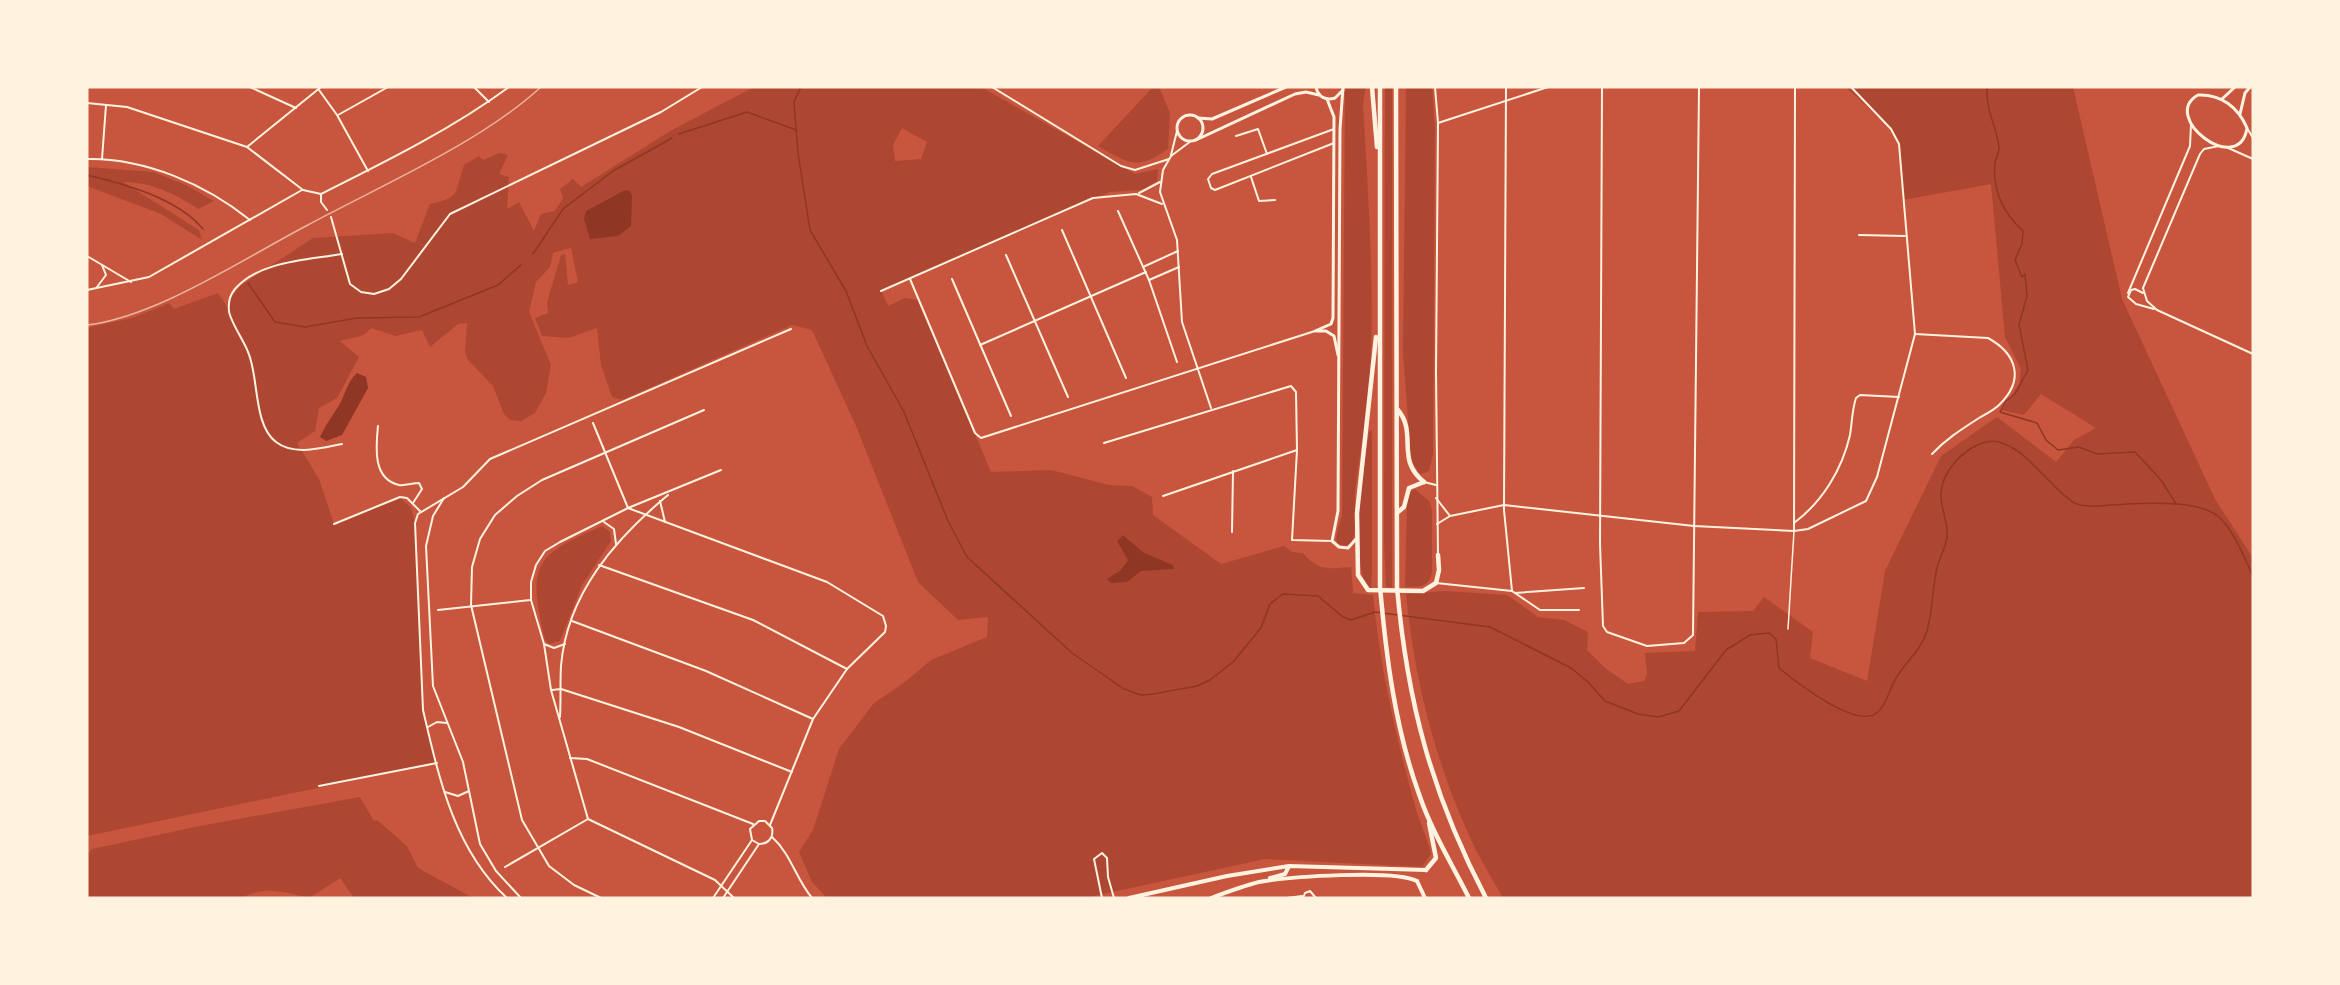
<svg xmlns="http://www.w3.org/2000/svg" width="2340" height="985" font-family="'IBM Plex Serif',serif">
<style>
.green{fill:#ae4732;fill-rule:evenodd}
.water{fill:#8f3625}
.lines{fill:none;stroke-linecap:round;stroke-linejoin:round}
.stream{stroke:#8f3625;stroke-width:1.5}
.service{stroke:#fff3e0;stroke-width:1.5}
.minor{stroke:#fff3e0;stroke-width:2}
.tertiary{stroke:#fff3e0;stroke-width:3}
.secondary{stroke:#fff3e0;stroke-width:4}
.motorway{stroke:#fff3e0;stroke-width:4.5}
.rail{stroke:#e9b49f;stroke-width:1.5}
</style>
<rect width="100%" height="100%" fill="#c8553d"/>
<g class="green">
<path d="M754,87h227l154,87 23,-5 -1,12 -15,9 -32,2 -228,100 6,14 17,-8 13,2 73,172 60,-2 58,15 23,1 20,11 1,18 68,49 63,-18 8,6 11,1c15,18 25,16 48,14l2,26 20,2c7,71 22,138 41,207 4,18 13,34 17,52l-9,13 -157,-8 -180,39h-258l-15,-16 -13,-30 14,-22 26,-81 35,-46 31,-21 26,-22 56,-23 1,-20 -30,3 -40,-38 -62,-156 -44,-96 -20,-5 -170,75 -10,-3 -11,-32 -4,-37 -28,10 -27,-2 -7,-18 13,-5 -1,-11 14,-47 4,-1 3,31 10,-3 -7,-34 -18,5 -3,14 -14,15 -7,30 22,53 -5,28 -11,20 -14,8 -11,-1 -6,-6 -11,-28 -25,-26 -3,-8 2,-29 -9,1 -28,23 -8,-17 -26,6 -25,-8 -7,7 -24,6 19,16 -22,41 -18,10 -4,23 -18,12 22,36 15,45 66,-27 11,11 4,15 8,187 14,53 -350,73v-508l45,-10 37,-15 5,6 44,-16 11,16 2,-11 9,-12 73,-48 80,-5 22,10 15,-39c32,-7 24,-11 34,-39l15,-9 4,4 17,-7 8,2 -9,19 10,3 -2,32 12,-7 15,29 7,-17 14,-3 8,-13 -3,-9 13,-10 8,8 91,-57zM902,128l25,14 -6,17 -26,2 -2,-16z"/>
<path d="M1153,87h6l11,26 -2,36c-31,22 -40,14 -70,-3z"/>
<path d="M1345,87h21l-3,16c5,91 12,183 7,274 -3,38 -10,76 -15,114 -1,12 3,45 -5,53l-7,2 -6,-3 -1,-7 6,-20z"/>
<polygon points="1385,87 1392,87 1392,588 1386,587 1384,541"/>
<polygon points="1406,87 1432,87 1435,127 1433,454 1429,471 1420,474 1411,460 1403,352"/>
<path d="M1846,87h227l49,212 93,200 38,59v340h-750c-12,-21 -25,-42 -35,-65 -34,-75 -54,-157 -62,-239l39,-3 62,4 31,22 26,3 24,12 -1,18 18,18 23,16 16,-3 3,-7 -2,-21 50,-2 3,-39 55,-1 11,-14 49,35 -3,26 57,23 18,-110 56,-115 56,-39 59,45 18,-22 22,-12 -55,-34 -17,21 -22,-5 17,-26 2,-15 -16,-32 -14,-153 -88,16 -4,-56 -8,-15z"/>
<path d="M87,167l66,5 33,13 28,16 -16,8c-22,-15 -47,-27 -75,-27l76,48 3,10 -41,-26 -74,-28z"/>
<path d="M1372,430v141l-1,17c-25,-17 -6,-127 -2,-156z"/>
<path d="M1415,489l14,12 3,9v62c-3,16 -14,15 -27,15l2,-87 3,-8z"/>
<path d="M602,526l8,6 1,9 -29,44 -22,56 -11,3 -4,-4c-17,-74 -13,-84 57,-114z"/>
<path d="M360,797l14,24 3,-1 30,26 11,22 55,30h-119l-14,-20 -31,20c-23,-6 -46,-13 -67,0h-155v-43l5,-6 108,-23z"/>
</g>
<g class="water">
<polygon points="625,190 630,191 632,196 631,226 618,236 590,239 584,219 586,211"/>
<path d="M357,373l9,4 2,11 -26,47 -16,6 -6,-4c5,-11 11,-19 18,-30 7,-11 9,-25 19,-34z"/>
<polygon points="1123,535 1144,553 1173,565 1174,569 1141,571 1127,582 1111,583 1107,579 1121,570 1128,560 1117,541"/>
</g>
<g class="lines">
<g class="stream">
<path d="M801,87l-7,15 4,51 12,77 36,61 21,55 37,66 44,109 19,36 105,96 52,36 17,6 12,-1 44,-8 13,-6 23,-18 28,-34 9,-24 13,-10 35,2 25,21 8,3 24,-8 115,15 81,41 17,14 17,19 33,13 20,3 21,-6 47,-61 24,-15 19,-2 7,6 3,29c17,14 79,63 99,44 9,-8 11,-22 17,-32 9,-17 26,-29 32,-49 6,-21 5,-42 10,-63 2,-10 8,-19 10,-30 2,-15 -7,-30 -6,-45 1,-22 24,-46 45,-51 31,-8 64,46 87,60 9,6 25,4 36,3 28,-1 94,-8 113,15 14,15 22,38 31,56"/>
<path d="M1987,87c-1,26 9,37 12,60 1,5 -4,11 -4,17 -3,26 9,50 28,67l-1,13 -7,16 7,17 3,-3 2,22 -8,29 9,45 -13,24 -9,7 -6,11 37,11 9,17 12,10 21,-3 18,7 38,-2 26,28 15,24"/>
<polyline points="679,134 747,112 796,130"/>
<path d="M87,175c38,9 90,23 116,54"/>
<polyline points="533,254 563,209 613,171 672,138"/>
<polyline points="248,283 275,322 305,327 357,318 419,317 498,285 521,265"/>
</g>
<polyline class="service" points="1788,629 1794,531"/>
<g class="minor">
<polyline points="250,87 296,108"/>
<polyline points="474,87 489,102"/>
<polyline points="992,87 1121,166 1135,170 1169,159"/>
<polyline points="1435,87 1438,123 1436,372 1438,555"/>
<polyline points="1506,87 1504,510 1512,591"/>
<polyline points="1602,87 1600,544 1603,626 1607,632 1647,646 1684,643 1693,635 1699,87"/>
<polyline points="319,90 337,115 368,171"/>
<polyline points="87,103 127,107 247,147 303,190 321,194"/>
<polyline points="338,115 388,87"/>
<polyline points="1438,123 1548,87"/>
<polyline points="2247,128 2253,138"/>
<polyline points="1236,136 1258,129 1267,154"/>
<polyline points="1191,141 1171,156 1163,170 1160,192 1177,240 1182,322 1211,408"/>
<polyline points="1334,143 1215,190 1211,188 1208,179 1212,174 1334,129"/>
<polyline points="2219,146 2204,149 2200,154 2143,288 2147,301 2157,310 2253,354"/>
<polyline points="247,147 321,87"/>
<polyline points="2226,147 2253,159"/>
<polyline points="1171,155 1177,131"/>
<path d="M87,159c58,-1 118,25 163,61"/>
<polyline points="102,159 106,105"/>
<polyline points="1251,177 1259,201 1275,200"/>
<polyline points="1139,193 1160,182"/>
<path d="M321,194c64,-32 131,-65 188,-107"/>
<polyline points="321,194 321,202 327,210"/>
<polyline points="1118,211 1149,280 1177,362"/>
<polyline points="331,217 350,284 361,292 374,294 389,289 401,279 450,214 661,112 702,87"/>
<polyline points="1062,230 1126,378"/>
<polyline points="1859,235 1905,236"/>
<path d="M342,254c-34,6 -83,7 -107,35 -5,6 -7,14 -6,22 1,10 15,30 19,41 11,24 5,73 28,90 18,14 46,6 66,2"/>
<polyline points="1006,255 1068,397"/>
<polyline points="87,256 131,282"/>
<polyline points="1143,267 1178,251"/>
<polyline points="910,279 975,433 981,438 1315,331"/>
<polyline points="952,279 1011,416"/>
<polyline points="1149,280 1179,267"/>
<polyline points="97,287 106,275 102,265"/>
<polyline points="87,290 149,277 302,190"/>
<polyline points="881,291 1093,198 1136,194 1162,204"/>
<polyline points="2128,293 2190,146 2191,124"/>
<polyline points="2143,293 2135,289 2131,290 2128,297 2136,304 2154,309"/>
<path d="M1915,334l73,4c29,16 37,42 11,67 -5,5 -13,9 -20,13 -17,11 -33,21 -47,36"/>
<polyline points="980,345 1146,272"/>
<polyline points="593,423 628,508 827,582 883,616 886,626 885,632 847,669 813,719 770,825"/>
<path d="M378,426c-2,20 -6,53 21,59 6,1 14,-2 20,-2l3,6 -9,14"/>
<polyline points="1104,443 1291,386 1296,392 1297,450 1292,540 1331,541"/>
<polyline points="1424,482 1436,485"/>
<polyline points="1163,496 1297,450"/>
<polyline points="444,498 433,516 426,546 433,686 463,762 480,844 496,871 521,898"/>
<polyline points="1436,498 1450,516 1504,505 1694,526 1794,531 1808,529 1866,501 1877,477 1915,334 1899,144 1891,129 1851,87"/>
<polyline points="660,501 665,522"/>
<polyline points="604,522 614,529 616,544"/>
<path d="M1794,523c28,-21 48,-53 56,-88 2,-12 2,-25 6,-37l4,-3 39,2"/>
<polyline points="334,524 400,497 407,498 420,511"/>
<polyline points="1437,524 1450,516"/>
<polyline points="1794,531 1795,87"/>
<polyline points="1232,532 1233,471"/>
<polyline points="599,565 753,620 847,669"/>
<polyline points="1436,583 1512,591 1540,610 1579,610"/>
<polyline points="1515,593 1584,588"/>
<polyline points="438,610 530,600"/>
<polyline points="572,621 706,671 813,719"/>
<polyline points="544,644 554,648 565,644"/>
<polyline points="552,690 561,689 679,727 792,772"/>
<path d="M560,717c1,-17 0,-34 1,-51 6,-72 54,-127 107,-171"/>
<polyline points="428,727 437,722 447,723"/>
<polyline points="570,758 587,759 753,824"/>
<polyline points="319,786 437,763"/>
<polyline points="445,792 458,796 469,791"/>
<polyline points="588,819 551,690 544,644 531,600 531,582 536,565 545,551 560,542 628,508 721,470"/>
<path d="M772,837c19,17 24,42 40,61"/>
<polyline points="505,867 588,819 715,880 734,898"/>
<polyline points="253,898 299,898"/>
<path d="M507,898c-53,-49 -68,-120 -84,-188l-8,-187 3,-9 45,-27 27,-28 301,-130"/>
<polyline points="601,898 574,885 549,866 522,820 471,605 472,567 480,539 495,515 517,496 542,480 704,410"/>
<polyline points="713,898 752,840"/>
<path d="M723,898l36,-54c9,0 15,-6 13,-16l-7,-7h-6l-9,8 2,11 7,4"/>
<polyline points="1102,898 1094,859 1102,853 1107,858 1108,877 1114,898"/>
<polyline points="1287,898 1302,896"/>
<polyline points="1303,898 1305,893 1310,891 1316,898"/>
</g>
<g class="tertiary">
<path d="M1316,87c2,10 10,14 19,11l8,-8"/>
<polyline points="1343,87 1340,129 1338,511 1332,541 1339,547 1348,548 1356,539"/>
<path d="M2198,95c23,-1 40,12 49,33 -8,50 -88,-11 -49,-33z"/>
<polyline points="2222,99 2235,87"/>
<polyline points="2240,114 2245,93 2250,87"/>
<circle cx="1190" cy="128" r="13"/>
<polyline points="1198,118 1212,119 1286,87"/>
<polyline points="1196,140 1295,94 1306,92 1319,95"/>
<polyline points="1315,331 1331,324 1333,318 1334,117 1327,99"/>
<polyline points="1317,331 1326,331 1334,336 1338,355"/>
</g>
<g class="secondary">
<polyline points="1270,878 1285,874 1289,866"/>
<polyline points="1417,881 1425,898"/>
<polyline points="1129,898 1227,876 1289,866 1426,870"/>
<path d="M1211,898c16,-6 32,-12 48,-16 28,-5 135,-13 158,-1"/>
</g>
<g class="motorway">
<polyline points="1372,87 1377,147"/>
<path d="M1380,87v499c6,70 15,142 39,208 12,36 33,70 50,104"/>
<path d="M1396,87l1,500c10,115 35,208 89,311"/>
<polyline points="1376,337 1357,513 1358,575 1368,590 1423,591 1436,583 1439,570 1438,555"/>
<path d="M1398,410c20,24 -3,49 26,72"/>
<polyline points="1398,512 1404,507 1409,488 1424,482"/>
<polyline points="1426,870 1436,858 1429,823"/>
</g>
<path class="rail" d="M87,325c69,-8 156,-66 219,-99 74,-40 174,-83 235,-139"/>
</g>
<rect width="2340" height="985" fill="none" stroke="#fff3e0" stroke-width="177"/>
</svg>
